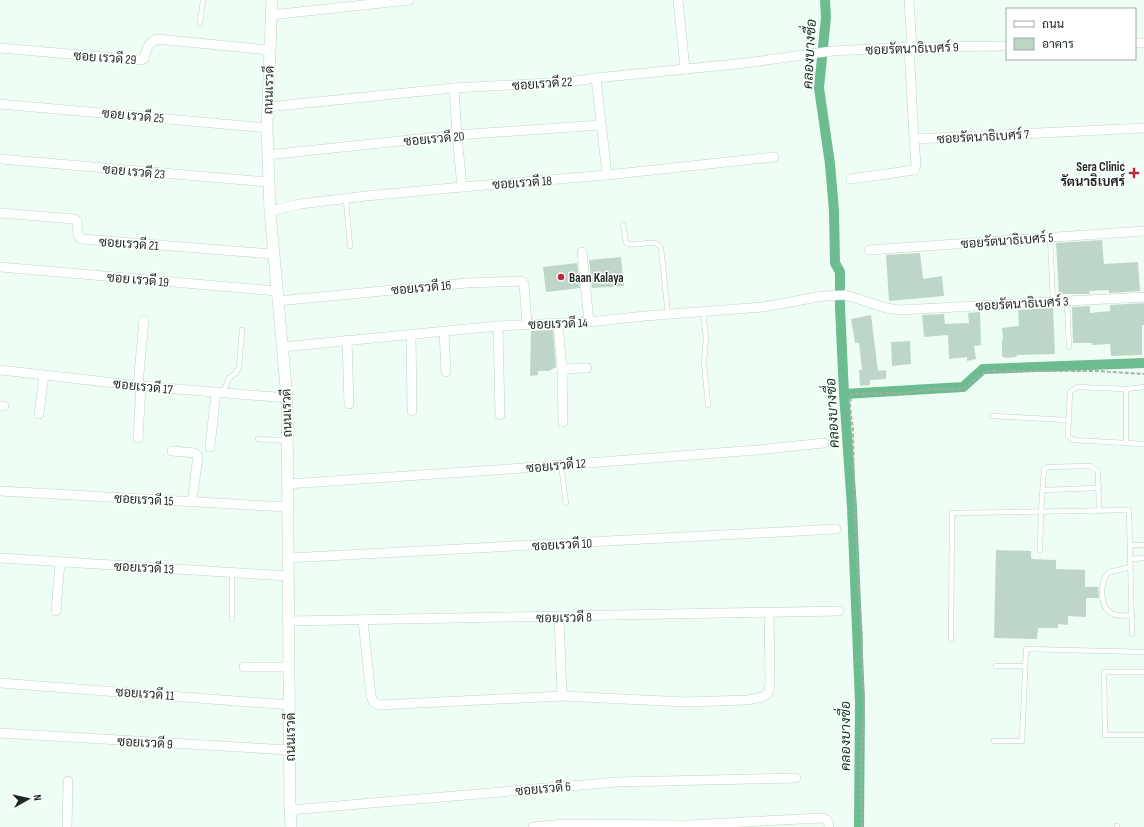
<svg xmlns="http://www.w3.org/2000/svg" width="1144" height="827" font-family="'Sofia Sans Condensed',Sarabun,sans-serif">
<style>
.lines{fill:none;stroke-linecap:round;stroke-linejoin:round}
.canal{stroke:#6cbc90;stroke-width:10}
.building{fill:#bdd6c7}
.service-casing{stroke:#bad4c4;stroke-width:5.5}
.minor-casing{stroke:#bad4c4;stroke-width:10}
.tertiary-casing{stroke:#bad4c4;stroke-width:12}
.path{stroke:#a2b0a8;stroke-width:2;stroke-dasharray:4 2;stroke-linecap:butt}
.service{stroke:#fff;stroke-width:4.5}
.minor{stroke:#fff;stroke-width:9}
.tertiary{stroke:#fff;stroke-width:11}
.poi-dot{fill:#bc2b3e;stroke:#fff;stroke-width:1.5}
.labels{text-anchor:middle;stroke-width:3;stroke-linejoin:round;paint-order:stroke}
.street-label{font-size:13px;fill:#1e2822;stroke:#fff}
.poi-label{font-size:13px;font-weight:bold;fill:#1e2822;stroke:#fff;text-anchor:end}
.water-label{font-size:14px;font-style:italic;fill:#0f3221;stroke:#fff}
</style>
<rect width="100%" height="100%" fill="#eefef4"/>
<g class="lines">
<g class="canal">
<polyline points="825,0 826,17 819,88 830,164 834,211 835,263 840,272 840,307 844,394 852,507 860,703 859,827"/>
<polyline points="844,394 963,387 983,369 1144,363"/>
</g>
</g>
<g class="building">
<polygon points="1102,240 1104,264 1138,262 1140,291 1109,293 1109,290 1089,291 1090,294 1059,294 1056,243"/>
<polygon points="920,253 923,279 942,276 944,296 889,301 886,255"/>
<polygon points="621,257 624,286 592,288 589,260"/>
<polygon points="577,263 580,288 546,292 543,267"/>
<polygon points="1144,303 1144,325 1142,325 1142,355 1111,356 1110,344 1092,345 1092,343 1073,343 1072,307 1090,306 1090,313 1110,311 1110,305"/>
<polygon points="1053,308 1055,354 1018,355 1016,357 1005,358 1002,356 1002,340 1003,340 1002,328 1019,326 1018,310"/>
<polygon points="980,312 981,345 974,346 976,359 967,361 967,357 949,359 948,335 924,337 922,315 944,314 945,324 969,323 968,313"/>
<polygon points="871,315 878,371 886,370 886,379 870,380 870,385 860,386 859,370 862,370 859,343 855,343 851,319"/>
<polygon points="553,330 556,367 549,371 538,371 538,375 530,376 531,331"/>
<polygon points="910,341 911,364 892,366 891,342"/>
<polygon points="996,550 1031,551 1031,559 1056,560 1056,569 1085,570 1085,587 1098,587 1099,598 1086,598 1086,617 1068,616 1068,625 1058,624 1058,628 1038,628 1037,639 994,638"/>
</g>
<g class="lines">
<g class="service-casing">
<g id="service">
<polyline points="200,23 203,0"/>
<polyline points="346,199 350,246"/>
<path d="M623,225l3,18c10,6 28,-7 35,5l7,67"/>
<polyline points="1050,237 1053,301"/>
<polyline points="1067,301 1069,347"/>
<polyline points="703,312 706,338 704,362 708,405"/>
<polyline points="1144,387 1126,389 1077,387 1070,392 1068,436 1073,440 1144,444"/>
<polyline points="223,393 229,378 236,373 239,367 242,330"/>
<polyline points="992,416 1068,420"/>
<polyline points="258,439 287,441"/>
<polyline points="1126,442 1126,389"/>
<polyline points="561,464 566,503"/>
<polyline points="1043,490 1099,488"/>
<polyline points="1130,545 1144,545"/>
<polyline points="1040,550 1041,512 1044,469 1048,467 1090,466 1098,471 1099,511"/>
<polyline points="1131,559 1144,558"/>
<path d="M1131,567l-22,5c-6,7 -7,12 -7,21 1,20 11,25 30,22"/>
<polyline points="232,573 232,619"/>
<polyline points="951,639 952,513 1129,510 1132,634"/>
<polyline points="996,666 1025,666"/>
<polyline points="1144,672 1104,672 1105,735 1144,735"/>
<polyline points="994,741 1022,741 1026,649 1144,652"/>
<polyline points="1117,826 1117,827"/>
</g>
</g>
<g class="minor-casing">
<g id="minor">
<polyline points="678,0 685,69"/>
<polyline points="909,0 912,47"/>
<polyline points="271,15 409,0"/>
<polyline points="1135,43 1144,43"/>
<polyline points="909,47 914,139 1144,128"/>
<path d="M0,48l138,12 6,-1c3,-10 3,-16 13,-20l112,11"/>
<polyline points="596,78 607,175"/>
<polyline points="454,88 457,135 462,187"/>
<polyline points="0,104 267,128"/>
<polyline points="267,107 454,88 568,82 596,78 746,63 832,51 912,47 1007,46"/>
<polyline points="267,155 457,135 601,125"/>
<polyline points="0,159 268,182"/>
<polyline points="851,179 914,170 916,165 914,139"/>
<polyline points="270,211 300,204 366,196 462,187 607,175 774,157"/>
<polyline points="0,213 74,219 77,221 78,235 80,238 83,239 273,254"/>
<polyline points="869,250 1144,231"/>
<polyline points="582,252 589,322"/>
<polyline points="0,267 276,291"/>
<polyline points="277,301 467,283 521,281 524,284 527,324"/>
<polyline points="558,323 562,369 563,422"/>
<polyline points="498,326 500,415"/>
<polyline points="444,331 446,372"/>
<polyline points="411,334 412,411"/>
<polyline points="347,340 349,404"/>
<polyline points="282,347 498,326 589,322 645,316 763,307 823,296 846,295 886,308 900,310 1144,297"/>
<polyline points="562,369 587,368"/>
<polyline points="0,370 141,386 287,398"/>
<polyline points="138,385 144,320"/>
<polyline points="0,406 4,406"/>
<polyline points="39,414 44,375"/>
<polyline points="138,438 141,386"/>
<polyline points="210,447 216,392"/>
<polyline points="172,451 195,453 198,456 192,502"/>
<polyline points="287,484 510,469 757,450 824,443"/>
<polyline points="0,491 287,507"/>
<polyline points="0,558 288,576"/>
<polyline points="288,558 836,529"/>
<polyline points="56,611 60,562"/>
<polyline points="559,617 562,696"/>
<polyline points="289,621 839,611"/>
<polyline points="363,621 371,695 373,702 380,705 562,696 685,702 747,700 763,697 766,695 769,691 770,681 769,613"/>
<polyline points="244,667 289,667"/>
<polyline points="0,683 290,705"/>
<polyline points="0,733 290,750"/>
<polyline points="290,810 617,782 796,778"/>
<polyline points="67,827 68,781"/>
<path d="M533,827l31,-3 124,1 132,-7c6,0 9,3 9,9"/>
</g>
</g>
<g class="tertiary-casing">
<polyline id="tertiary" points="272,0 267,128 270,211 287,398 290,810 291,827"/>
</g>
<polyline class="path" points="862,827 861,772 862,738 864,712 864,693 862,677 862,636 858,577 854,489 853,429 850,407 851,394 904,393 932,389 963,389 986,371 1097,371 1144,374"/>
<use href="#service" class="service"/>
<use href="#minor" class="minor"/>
<use href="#tertiary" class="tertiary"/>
</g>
<g class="poi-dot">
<path d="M1132 167h4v4h4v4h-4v4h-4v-4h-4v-4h4z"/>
<circle cx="561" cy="277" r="4"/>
</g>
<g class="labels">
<g class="street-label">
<text transform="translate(912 48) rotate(-2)" y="5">ซอยรัตนาธิเบศร์ 9</text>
<text transform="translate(105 57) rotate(4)" y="5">ซอย เรวดี 29</text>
<text transform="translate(542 83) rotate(-4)" y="5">ซอยเรวดี 22</text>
<text transform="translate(268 90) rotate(-88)" y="5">ถนนเรวดี</text>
<text transform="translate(133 115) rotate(5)" y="5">ซอย เรวดี 25</text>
<text transform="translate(983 136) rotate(-3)" y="5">ซอยรัตนาธิเบศร์ 7</text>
<text transform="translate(434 138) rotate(-5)" y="5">ซอยเรวดี 20</text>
<text transform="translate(134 171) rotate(5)" y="5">ซอย เรวดี 23</text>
<text transform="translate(522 182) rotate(-4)" y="5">ซอยเรวดี 18</text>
<text transform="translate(1007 240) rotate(-4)" y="5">ซอยรัตนาธิเบศร์ 5</text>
<text transform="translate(129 243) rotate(4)" y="5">ซอยเรวดี 21</text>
<text transform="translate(138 279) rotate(5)" y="5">ซอย เรวดี 19</text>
<text transform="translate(421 287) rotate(-5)" y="5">ซอยเรวดี 16</text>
<text transform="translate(1022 303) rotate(-3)" y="5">ซอยรัตนาธิเบศร์ 3</text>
<text transform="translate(558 323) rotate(-2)" y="5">ซอยเรวดี 14</text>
<text transform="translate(143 386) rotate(6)" y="5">ซอยเรวดี 17</text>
<text transform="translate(286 413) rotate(-92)" y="5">ถนนเรวดี</text>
<text transform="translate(556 465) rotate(-5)" y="5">ซอยเรวดี 12</text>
<text transform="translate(144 499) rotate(3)" y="5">ซอยเรวดี 15</text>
<text transform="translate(562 544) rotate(-3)" y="5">ซอยเรวดี 10</text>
<text transform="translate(144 567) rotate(3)" y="5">ซอยเรวดี 13</text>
<text transform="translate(564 617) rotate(-1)" y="5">ซอยเรวดี 8</text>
<text transform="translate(145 693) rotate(4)" y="5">ซอยเรวดี 11</text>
<text transform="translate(290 737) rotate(-90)" y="5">ถนนเรวดี</text>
<text transform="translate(145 742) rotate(3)" y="5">ซอยเรวดี 9</text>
<text transform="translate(543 788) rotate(-5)" y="5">ซอยเรวดี 6</text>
</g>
<g class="poi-label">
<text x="1125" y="171">Sera Clinic<tspan x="1125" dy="15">รัตนาธิเบศร์</tspan></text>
<text x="569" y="282" text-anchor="start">Baan Kalaya</text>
</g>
<g class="water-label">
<text transform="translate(809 54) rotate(-87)" y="5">คลองบางซื่อ</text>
<text transform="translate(832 413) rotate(-93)" y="5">คลองบางซื่อ</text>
<text transform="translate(845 736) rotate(-90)" y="5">คลองบางซื่อ</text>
</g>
</g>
<rect x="1006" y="8" width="130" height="52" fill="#ffffff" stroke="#a5a9a7"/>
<rect x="1014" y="21" width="20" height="6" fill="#ffffff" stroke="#a5a9a7"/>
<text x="1042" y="28" font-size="12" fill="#1e2822">ถนน</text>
<rect x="1014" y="38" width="20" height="12" fill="#bdd6c7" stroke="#a5a9a7"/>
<text x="1042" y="48" font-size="12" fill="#1e2822">อาคาร</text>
<g transform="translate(28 799) rotate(82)" stroke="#ffffff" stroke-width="3" paint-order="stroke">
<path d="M0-3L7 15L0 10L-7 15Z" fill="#1e2822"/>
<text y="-6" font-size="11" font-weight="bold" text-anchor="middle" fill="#1e2822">N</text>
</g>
</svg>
